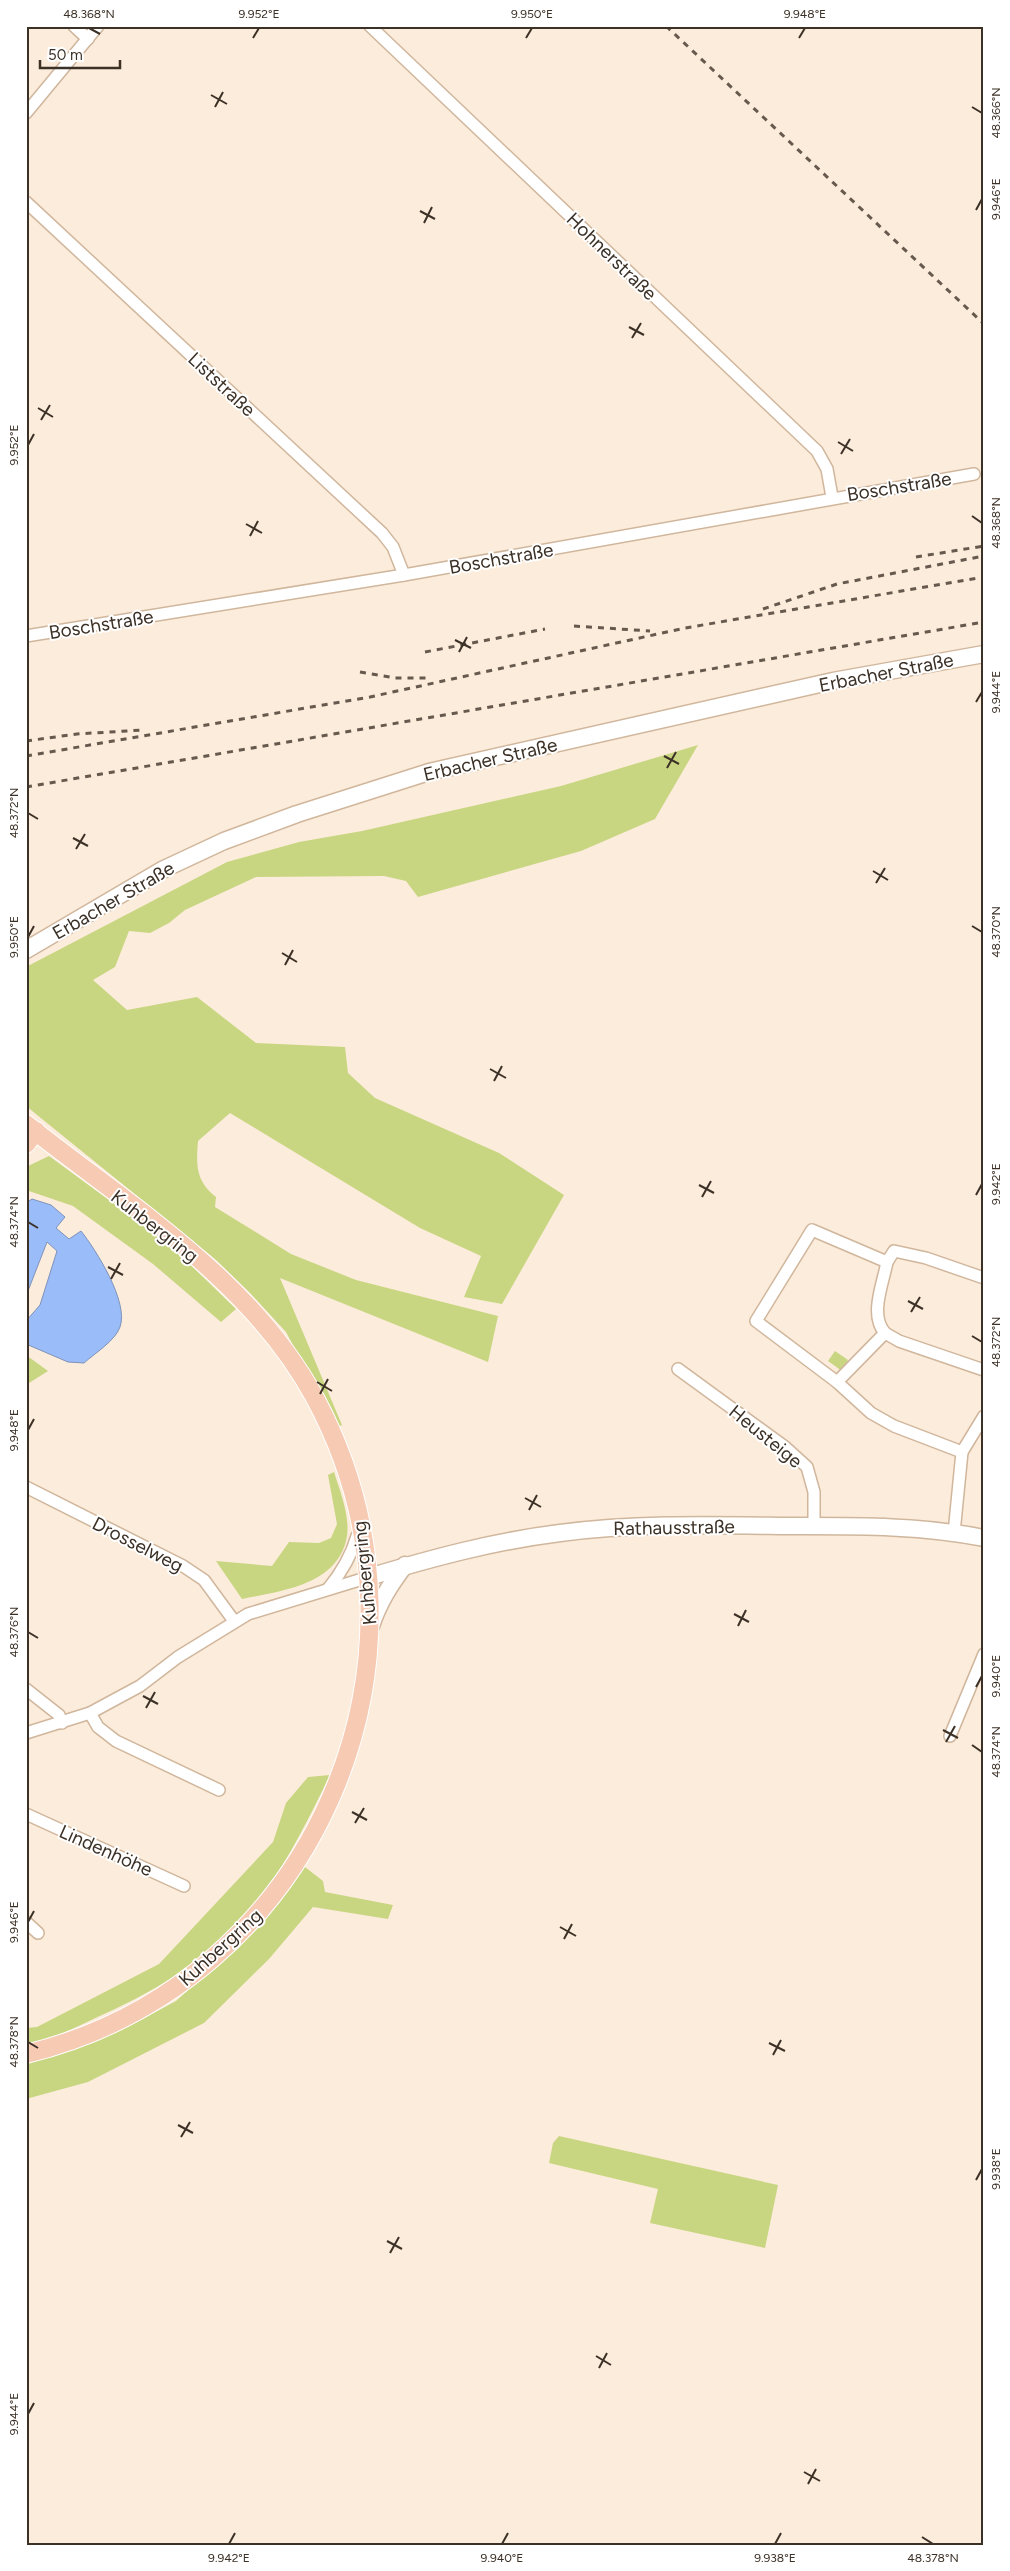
<svg xmlns="http://www.w3.org/2000/svg" width="1010" height="2571" font-family="Figtree,sans-serif">
<style>
.green{fill:#c9d681}
.water{fill:#9abcf9;stroke:#7e92ba}
.lines{fill:none;stroke-linecap:round;stroke-linejoin:round}
.street-casing{stroke:#d0b69c;stroke-width:14}
.secondary-casing{stroke:#d0b69c;stroke-width:19}
.primary-casing{stroke:#fff;stroke-width:20}
.street{stroke:#fff;stroke-width:11}
.secondary{stroke:#fff;stroke-width:16}
.primary{stroke:#f6cab3;stroke-width:18}
.rail{stroke:#665a4e;stroke-width:3;stroke-dasharray:6 6;stroke-linecap:butt}
.ticks{fill:none;stroke:#3c3127;stroke-width:2}
.labels{text-anchor:middle;stroke-width:4;stroke-linejoin:round;paint-order:stroke}
.street-label{font-size:19px;fill:#3c3127;stroke:#fff}
.neatline{fill:none;stroke:#3c3127;stroke-width:2}
.ticks-label{font-size:12px;text-anchor:middle;fill:#3c3127}
</style>
<rect width="100%" height="100%" fill="#fcecdb"/>
<g class="green">
<path d="M698,745l-43,74 -74,32 -163,46 -12,-16 -22,-5 -128,1 -71,33 -16,13 -19,10 -21,-2 -14,36 -22,13 34,30 70,-13 59,46 89,4 3,26 27,25 124,55 65,42 -62,109 -38,-7 17,-41 -61,-28 -190,-115 -32,28c-2,25 -2,40 18,56l-1,10 76,47 65,26 142,36 -10,46 -208,-84 62,147 -6,3 -50,-96 -36,-39 -35,-34 -189,-153v-139l201,-105 72,-20 63,-11 199,-45z"/>
<polygon points="49,1156 169,1244 236,1309 221,1322 153,1264 73,1206 26,1190 26,1169 30,1165"/>
<polygon points="835,1351 848,1360 842,1371 828,1361"/>
<polygon points="26,1355 48,1371 26,1385"/>
<path d="M334,1472c6,19 16,44 13,64 -8,49 -66,55 -105,63l-26,-38 56,5 17,-24 30,1 12,-5 6,-14 -9,-49z"/>
<path d="M330,1775c-20,41 -40,82 -67,120 -38,54 -99,92 -159,119 -26,12 -50,25 -78,30v-16l11,-1 122,-63 114,-122 13,-39 22,-26z"/>
<polygon points="305,1867 323,1881 325,1892 393,1905 388,1919 313,1907 269,1959 204,2023 88,2082 26,2099 26,2063 72,2048 137,2022 176,2001 252,1933"/>
<polygon points="559,2136 778,2185 765,2248 650,2223 658,2189 549,2163 553,2143"/>
</g>
<path class="water" d="M32,1199l19,6 14,12 -9,11 13,11 12,-8c15,19 48,71 39,96 -5,14 -25,26 -36,36l-16,-1 -42,-18v-23l14,-16 17,-54 -10,-9 -21,54v-93z"/>
<g class="lines">
<g class="street-casing">
<g id="street">
<polyline points="74,26 88,39"/>
<polyline points="370,26 817,451 827,469 832,497"/>
<polyline points="26,113 98,26"/>
<polyline points="26,202 382,533 393,547 404,575"/>
<polyline points="26,636 404,575 974,474"/>
<polyline points="885,1333 899,1341 984,1370"/>
<polyline points="678,1369 785,1447 807,1467 814,1492 814,1526"/>
<path d="M837,1382l48,-49c-16,-18 -2,-49 2,-71"/>
<polyline points="962,1452 894,1426 871,1413 837,1382 756,1321 812,1230 887,1262 894,1251 926,1258 984,1278"/>
<polyline points="26,1487 183,1566 204,1580 234,1621"/>
<polyline points="954,1533 962,1452 984,1416"/>
<path d="M328,1589c14,-17 23,-32 29,-53"/>
<polyline points="26,1689 59,1715 62,1723"/>
<polyline points="90,1713 98,1727 116,1741 219,1790"/>
<polyline points="26,1733 90,1713 140,1686 178,1657 248,1614 369,1577"/>
<polyline points="950,1736 984,1654"/>
<polyline points="26,1814 184,1886"/>
<polyline points="26,1922 38,1933"/>
</g>
</g>
<g class="secondary-casing">
<g id="secondary">
<polyline points="26,950 164,869 224,841 297,814 429,772 833,681 984,654"/>
<path d="M369,1577c63,-19 126,-36 191,-44 76,-10 151,-8 227,-7 65,0 133,-1 197,12"/>
<path d="M371,1626c8,-24 19,-41 34,-61"/>
</g>
</g>
<g class="primary-casing">
<g id="primary">
<path d="M26,1124c103,82 225,155 289,274 140,260 -1,586 -289,656"/>
<polyline points="26,1144 36,1131"/>
</g>
</g>
<use href="#street" class="street"/>
<use href="#secondary" class="secondary"/>
<use href="#primary" class="primary"/>
<g class="rail">
<polyline points="666,26 984,324"/>
<polyline points="916,557 984,546"/>
<polyline points="763,609 837,584 984,556"/>
<polyline points="574,626 650,631"/>
<polyline points="425,652 545,629"/>
<polyline points="360,672 395,678 431,678"/>
<polyline points="26,741 77,734 143,730"/>
<polyline points="26,756 370,697 685,628 984,577"/>
<polyline points="26,787 984,622"/>
</g>
</g>
<path class="ticks" d="M89,28l11,6M253,38l6,-10M526,38l6,-10M799,38l6,-10M211,95l16,9M215,107l8,-15M972,107l10,6M976,210l6,-11M420,211l15,8M424,223l8,-16M629,327l15,8M632,338l9,-15M38,408l15,9M41,420l9,-15M838,442l15,9M28,445l6,-11M841,454l9,-15M972,516l10,7M246,524l16,9M250,536l8,-15M455,640l16,8M459,652l8,-15M976,702l6,-10M664,756l15,8M667,768l9,-16M28,813l10,6M73,838l15,8M76,849l9,-15M873,871l15,9M876,883l9,-15M972,926l10,6M28,937l6,-11M282,953l15,9M285,965l8,-15M490,1069l16,9M494,1081l8,-15M699,1185l15,8M976,1195l6,-11M702,1197l9,-16M28,1222l10,6M108,1267l15,8M111,1279l9,-16M908,1301l15,8M911,1312l9,-15M972,1336l10,6M317,1382l15,9M320,1394l8,-15M28,1430l6,-11M525,1498l16,9M529,1510l8,-15M734,1614l15,8M738,1626l8,-16M28,1632l10,6M976,1687l6,-11M143,1696l15,8M146,1708l9,-16M943,1730l15,8M946,1742l9,-16M972,1745l10,7M352,1812l15,8M355,1823l9,-15M28,1922l6,-11M560,1927l16,9M564,1939l8,-15M28,2042l10,6M769,2043l16,8M773,2055l8,-15M178,2125l15,8M181,2137l9,-15M976,2180l6,-11M387,2241l15,8M390,2253l9,-16M596,2356l15,9M599,2368l8,-15M28,2414l6,-11M804,2472l16,9M808,2484l8,-15M922,2537l11,7M229,2544l6,-11M502,2544l6,-11M775,2544l6,-11"/>
<g class="labels">
<g class="street-label">
<text transform="translate(612 256) rotate(44)" y="7">Hohnerstraße</text>
<text transform="translate(222 384) rotate(43)" y="7">Liststraße</text>
<text transform="translate(899 486) rotate(-9)" y="7">Boschstraße</text>
<text transform="translate(501 558) rotate(-10)" y="7">Boschstraße</text>
<text transform="translate(101 624) rotate(-9)" y="7">Boschstraße</text>
<text transform="translate(886 672) rotate(-11)" y="7">Erbacher Straße</text>
<text transform="translate(490 759) rotate(-13)" y="7">Erbacher Straße</text>
<text transform="translate(113 900) rotate(-30)" y="7">Erbacher Straße</text>
<text transform="translate(155 1226) rotate(38)" y="7">Kuhbergring</text>
<text transform="translate(766 1436) rotate(39)" y="7">Heusteige</text>
<text transform="translate(674 1527) rotate(-1)" y="7">Rathausstraße</text>
<text transform="translate(138 1544) rotate(27)" y="7">Drosselweg</text>
<text transform="translate(364 1573) rotate(-96)" y="7">Kuhbergring</text>
<text transform="translate(106 1850) rotate(24)" y="7">Lindenhöhe</text>
<text transform="translate(220 1947) rotate(-42)" y="7">Kuhbergring</text>
</g>
</g>
<rect width="1010" height="2571" fill="none" stroke="#ffffff" stroke-width="55"/>
<path d="M40 60v8h80v-8" fill="none" stroke="#3c3127" stroke-width="2.5"/>
<text x="48" y="60" font-size="15" fill="#3c3127" stroke="#ffffff" stroke-width="4" paint-order="stroke">50 m</text>
<rect x="28" y="28" width="954" height="2516" class="neatline"/>
<g class="ticks-label">
<text x="89" y="18">48.368°N</text>
<text x="259" y="18">9.952°E</text>
<text x="532" y="18">9.950°E</text>
<text x="805" y="18">9.948°E</text>
<text transform="translate(996 113) rotate(-90)" y="4">48.366°N</text>
<text transform="translate(996 199) rotate(-90)" y="4">9.946°E</text>
<text transform="translate(14 445) rotate(-90)" y="4">9.952°E</text>
<text transform="translate(996 523) rotate(-90)" y="4">48.368°N</text>
<text transform="translate(996 692) rotate(-90)" y="4">9.944°E</text>
<text transform="translate(14 813) rotate(-90)" y="4">48.372°N</text>
<text transform="translate(996 932) rotate(-90)" y="4">48.370°N</text>
<text transform="translate(14 937) rotate(-90)" y="4">9.950°E</text>
<text transform="translate(996 1184) rotate(-90)" y="4">9.942°E</text>
<text transform="translate(14 1222) rotate(-90)" y="4">48.374°N</text>
<text transform="translate(996 1342) rotate(-90)" y="4">48.372°N</text>
<text transform="translate(14 1430) rotate(-90)" y="4">9.948°E</text>
<text transform="translate(14 1632) rotate(-90)" y="4">48.376°N</text>
<text transform="translate(996 1676) rotate(-90)" y="4">9.940°E</text>
<text transform="translate(996 1752) rotate(-90)" y="4">48.374°N</text>
<text transform="translate(14 1922) rotate(-90)" y="4">9.946°E</text>
<text transform="translate(14 2042) rotate(-90)" y="4">48.378°N</text>
<text transform="translate(996 2169) rotate(-90)" y="4">9.938°E</text>
<text transform="translate(14 2414) rotate(-90)" y="4">9.944°E</text>
<text x="229" y="2562">9.942°E</text>
<text x="502" y="2562">9.940°E</text>
<text x="775" y="2562">9.938°E</text>
<text x="933" y="2562">48.378°N</text>
</g>
</svg>
